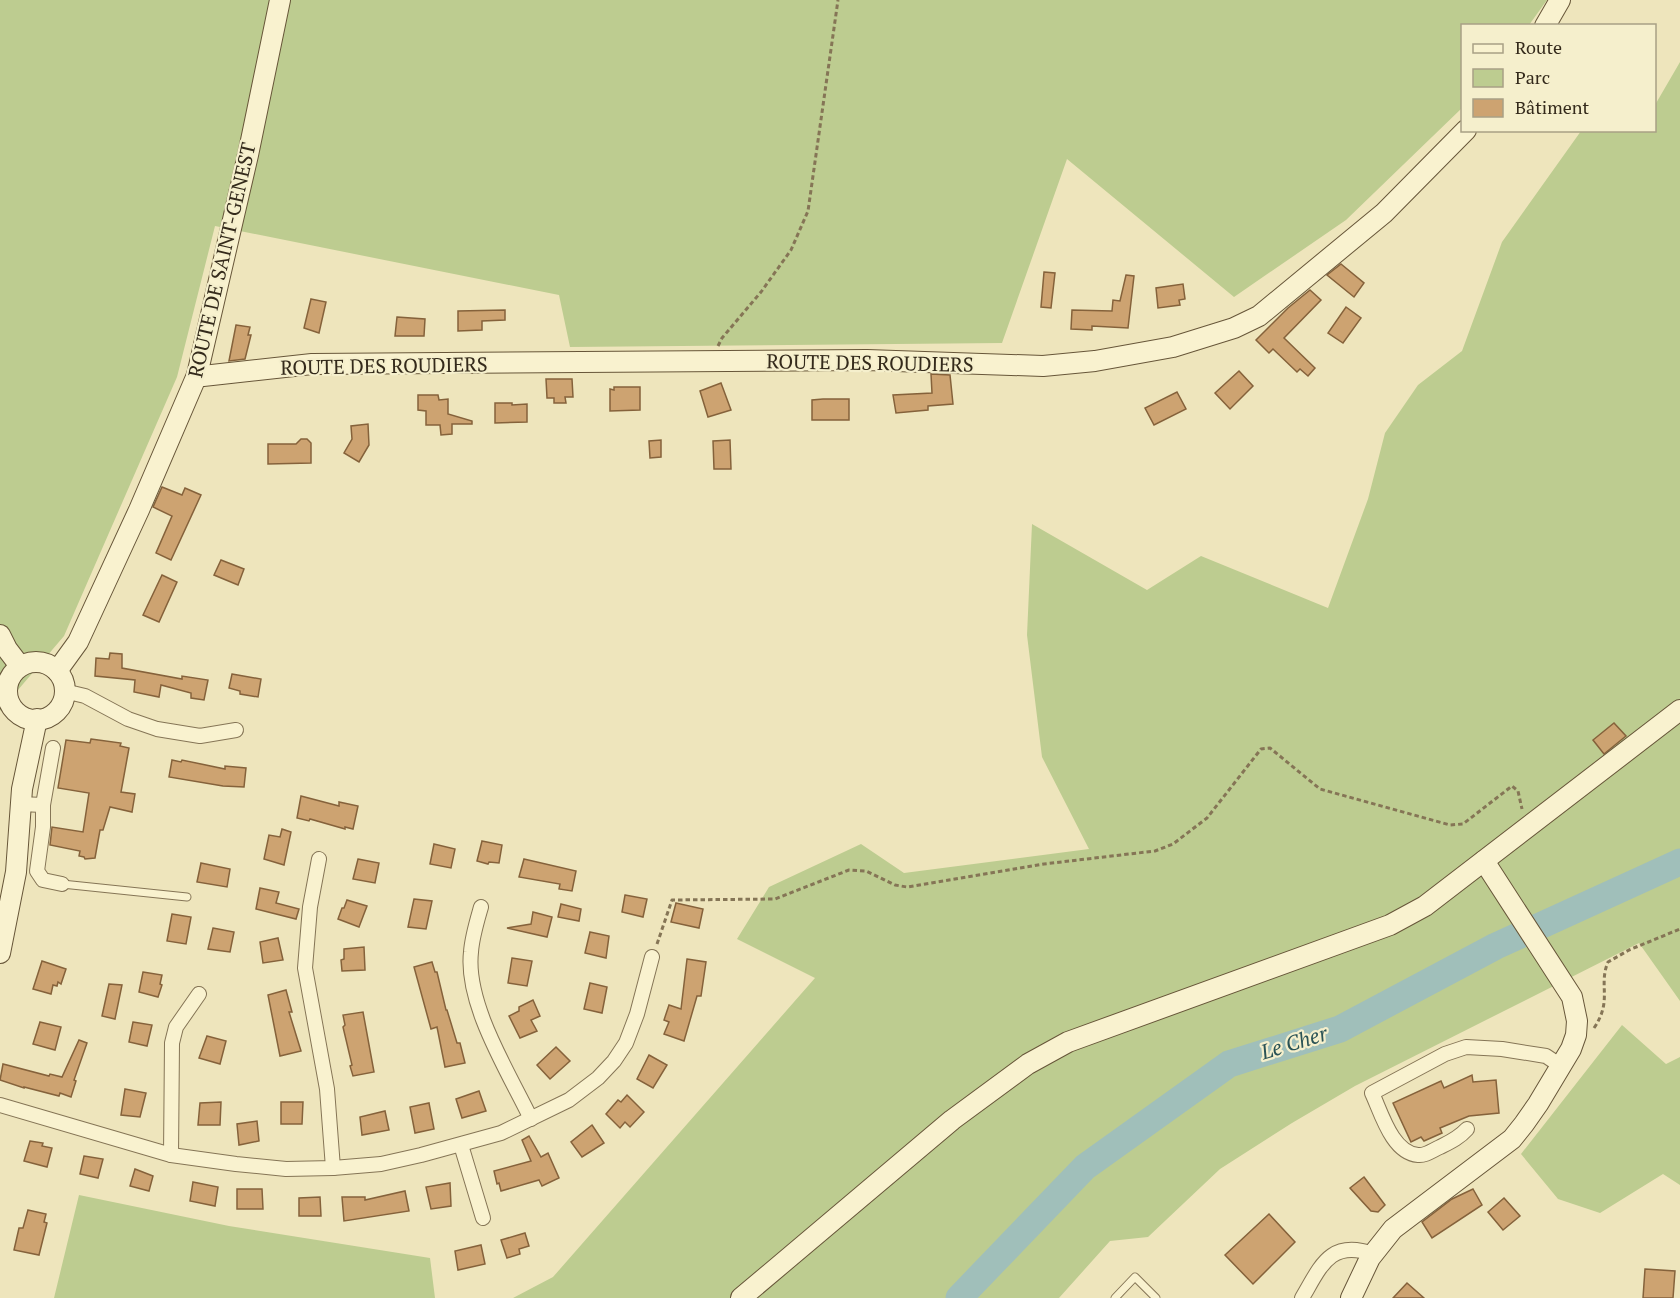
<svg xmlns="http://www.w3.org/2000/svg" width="1680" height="1298" font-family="'PT Serif',serif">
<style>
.green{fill:#bdcc90}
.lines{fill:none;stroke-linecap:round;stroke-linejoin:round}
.river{stroke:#a0bfba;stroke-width:27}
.building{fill:#cda371;stroke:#85623b;stroke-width:1.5}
.lane-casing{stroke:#857556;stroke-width:9}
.street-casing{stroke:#857556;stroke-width:16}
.secondary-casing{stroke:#675639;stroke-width:22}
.path{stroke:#857556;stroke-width:3;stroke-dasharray:4.5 3;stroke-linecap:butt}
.lane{stroke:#f9f2cf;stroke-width:7}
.street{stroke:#f9f2cf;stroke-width:14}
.secondary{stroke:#f9f2cf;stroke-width:20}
.labels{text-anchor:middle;stroke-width:4.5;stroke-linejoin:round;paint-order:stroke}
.street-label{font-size:20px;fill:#342a1b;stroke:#f5efcc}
.water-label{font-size:21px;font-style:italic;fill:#295255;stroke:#f5efcc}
</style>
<rect width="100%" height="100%" fill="#eee5bc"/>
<g class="green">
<polygon points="0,0 1547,0 1529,25 1462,26 1462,108 1346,220 1234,297 1067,159 1002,343 570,347 559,295 215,226 177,377 64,636 0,711"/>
<polygon points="1680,62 1680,1001 1639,943 1355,1086 1292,1123 1220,1169 1148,1237 1110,1241 1059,1298 513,1298 553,1277 815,978 737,939 769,887 861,844 904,873 1089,849 1042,757 1027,635 1032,524 1147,590 1201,556 1328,608 1368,499 1385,433 1418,385 1462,351 1502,242 1581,131 1654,130 1655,105"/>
<polygon points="1622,1025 1666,1064 1680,1057 1680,1185 1663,1174 1600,1213 1558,1199 1521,1154"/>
<polygon points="79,1195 229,1226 430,1258 435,1298 54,1298"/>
</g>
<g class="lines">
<polyline class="river" points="959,1298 1085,1167 1229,1064 1340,1029 1496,946 1680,862"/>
</g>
<g class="building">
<polygon points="1341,264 1364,283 1354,297 1327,275"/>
<polygon points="1044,272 1055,273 1051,308 1041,307"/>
<polygon points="1126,275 1134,276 1128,328 1092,326 1092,330 1071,329 1072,310 1112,311 1113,300 1120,301"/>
<polygon points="1183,284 1185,299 1179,300 1180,305 1158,308 1156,288"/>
<polygon points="1310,290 1321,300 1284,338 1315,368 1308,376 1300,369 1297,372 1273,349 1269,353 1256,340 1288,308"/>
<polygon points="311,299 326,302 319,333 304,328"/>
<polygon points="1346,307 1361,318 1343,343 1328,333"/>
<polygon points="505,310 505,320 482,321 482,330 458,331 458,311"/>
<polygon points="397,317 425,319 424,336 395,336"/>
<polygon points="236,325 250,327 248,335 251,335 245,359 229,361"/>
<polygon points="1239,371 1253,386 1230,409 1215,393"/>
<polygon points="931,374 950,375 953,404 928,406 928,410 896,413 893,395 932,393"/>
<polygon points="546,379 572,379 573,397 565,397 566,403 554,403 554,398 547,398"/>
<polygon points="721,383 731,410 708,417 700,391"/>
<polygon points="614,387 640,387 640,410 610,411 610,389 614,390"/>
<polygon points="1177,392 1186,409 1154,425 1145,408"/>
<polygon points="418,395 438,395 439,400 448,399 448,414 472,421 472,424 452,424 452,434 441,435 440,425 426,425 426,411 418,410"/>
<polygon points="823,399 849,399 849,420 812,420 812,400"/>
<polygon points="495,403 512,403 512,405 527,404 527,422 495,423"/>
<polygon points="368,424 369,445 359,462 344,453 352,439 351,426"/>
<polygon points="301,439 307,439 311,443 311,463 268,464 268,444 296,444"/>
<polygon points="661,440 661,457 650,458 649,441"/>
<polygon points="730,440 731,469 714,469 713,441"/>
<polygon points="162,487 182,495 185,488 201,495 171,560 156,553 172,516 153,507"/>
<polygon points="221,560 244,569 238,585 214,575"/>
<polygon points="162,575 177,582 159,622 143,615"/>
<polygon points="110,653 122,654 122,668 182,679 182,676 208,680 204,700 191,698 191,693 161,685 159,697 134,692 135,680 95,676 96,658 109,659"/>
<polygon points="232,674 261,679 258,697 240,694 240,691 229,688"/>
<polygon points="1614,723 1626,736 1604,754 1593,740"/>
<polygon points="91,739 121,743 120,746 129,748 121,792 135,794 132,812 110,807 103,830 100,830 95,858 85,859 84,857 79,856 80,851 50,845 52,827 83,832 89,793 58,788 66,740 90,743"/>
<polygon points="172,760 181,762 182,760 225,769 225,766 246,768 244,787 223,786 169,777"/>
<polygon points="301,796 339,806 339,802 358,806 353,829 345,827 345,829 310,819 309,821 297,818"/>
<polygon points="282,829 291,832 284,865 264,859 269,835 280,837"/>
<polygon points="482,841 502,845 499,863 489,862 488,864 477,861"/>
<polygon points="434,844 455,849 451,868 430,864"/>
<polygon points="358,859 379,863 375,883 353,879"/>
<polygon points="524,859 576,871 572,891 559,889 560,884 519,877"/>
<polygon points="201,863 230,869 227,887 197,882"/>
<polygon points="260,888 279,892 276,903 299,909 296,919 256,909"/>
<polygon points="625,895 647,899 643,917 622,912"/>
<polygon points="414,899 432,901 426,929 408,927"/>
<polygon points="347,900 367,906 359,927 338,919 342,908 344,908"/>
<polygon points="676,903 703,909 699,928 671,922"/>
<polygon points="561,904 581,909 579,921 558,917"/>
<polygon points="533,912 552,917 547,937 507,928 531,924"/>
<polygon points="172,914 191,917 186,944 167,941"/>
<polygon points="213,928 234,932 230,952 208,949"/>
<polygon points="590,932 609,936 606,958 585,953"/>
<polygon points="278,938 283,960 263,963 260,942"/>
<polygon points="364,947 365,970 342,971 341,960 344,959 344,949"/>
<polygon points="512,958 532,961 527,986 508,983"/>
<polygon points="687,959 706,962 701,996 697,996 684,1041 664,1034 669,1022 664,1020 669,1005 681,1009"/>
<polygon points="42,961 66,969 61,984 58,982 57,986 53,985 51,994 33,989"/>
<polygon points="432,962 435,972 437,972 446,1010 447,1010 457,1043 460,1043 465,1063 445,1067 437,1027 431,1029 414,967"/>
<polygon points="143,972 162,975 160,984 162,985 158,997 139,992"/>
<polygon points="590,983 607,987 602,1013 584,1009"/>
<polygon points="109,984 122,985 115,1019 102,1016"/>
<polygon points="286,990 292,1012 289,1012 301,1051 280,1056 268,995"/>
<polygon points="533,1000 540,1016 531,1020 537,1031 520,1038 509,1016 519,1011 519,1007"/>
<polygon points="363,1012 374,1072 353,1076 350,1066 352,1065 343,1027 345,1025 343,1015"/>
<polygon points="40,1022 61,1027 55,1050 33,1044"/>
<polygon points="133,1022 152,1025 147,1046 129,1042"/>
<polygon points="207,1036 226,1041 220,1064 199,1058"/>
<polygon points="79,1040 87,1043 74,1080 76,1081 71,1097 60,1093 59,1096 24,1087 24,1088 0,1080 3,1064 49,1076 50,1074 62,1077"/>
<polygon points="556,1047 570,1061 550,1079 537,1065"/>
<polygon points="649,1055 667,1065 653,1088 637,1079"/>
<polygon points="1472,1075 1473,1082 1496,1080 1499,1113 1469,1116 1440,1128 1442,1133 1424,1141 1421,1137 1411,1142 1393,1103 1441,1081 1444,1088"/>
<polygon points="125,1089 146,1093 140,1117 121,1115"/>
<polygon points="479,1091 486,1111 462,1118 456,1099"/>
<polygon points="627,1095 644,1112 630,1127 625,1122 620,1128 606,1114 618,1100 621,1102"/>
<polygon points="221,1102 220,1125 198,1125 200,1103"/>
<polygon points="281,1102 303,1102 302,1124 281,1124"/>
<polygon points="429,1103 434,1129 415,1133 410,1107"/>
<polygon points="385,1111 389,1130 362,1135 360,1117"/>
<polygon points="257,1121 259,1141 239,1145 237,1124"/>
<polygon points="592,1125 604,1143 582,1157 571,1142"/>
<polygon points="529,1136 541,1157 548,1153 559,1178 542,1186 539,1180 501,1191 499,1183 497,1184 494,1171 531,1161 522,1140"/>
<polygon points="30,1141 43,1143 42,1146 52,1148 47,1167 24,1161"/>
<polygon points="84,1156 103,1159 98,1178 80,1174"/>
<polygon points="135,1169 153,1176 149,1191 130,1186"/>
<polygon points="1364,1177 1385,1205 1378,1212 1371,1211 1350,1188"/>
<polygon points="193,1182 218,1187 215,1206 190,1201"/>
<polygon points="450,1183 451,1206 431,1209 426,1187"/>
<polygon points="237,1189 262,1189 263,1209 237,1209"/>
<polygon points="1473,1189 1482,1205 1432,1238 1422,1222 1452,1199"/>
<polygon points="405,1191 409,1211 344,1221 342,1197 365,1197 365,1200"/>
<polygon points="320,1197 321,1216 299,1216 299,1198"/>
<polygon points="1504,1198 1520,1216 1503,1230 1488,1212"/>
<polygon points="28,1210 46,1214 44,1222 47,1223 39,1255 14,1250 19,1228 23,1228"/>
<polygon points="1269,1214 1295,1242 1253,1284 1225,1255"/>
<polygon points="525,1233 529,1246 519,1249 520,1254 507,1258 501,1240"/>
<polygon points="481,1245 485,1264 458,1270 455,1251"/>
<polygon points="1645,1269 1675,1271 1673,1298 1643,1298"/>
<polygon points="1407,1283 1424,1298 1393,1298"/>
</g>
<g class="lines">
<g class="lane-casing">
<g id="lane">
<polyline points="0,701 8,699"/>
<polyline points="62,884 187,897"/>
<polyline points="1115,1298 1135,1277 1156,1298"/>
</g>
</g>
<g class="street-casing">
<g id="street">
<polyline points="64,691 85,696 128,719 157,729 200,736 236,730"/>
<polyline points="20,804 43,805 43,827 37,871 43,880 62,884"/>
<polyline points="43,805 53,748"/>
<polyline points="319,859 310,907 305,968 327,1089 333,1168"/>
<path d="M481,907c-4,14 -9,30 -10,45 -6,52 38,121 60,167"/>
<polyline points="0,1105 171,1155 236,1164 286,1169 333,1168 381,1164 421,1155 501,1133 569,1100 598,1078 614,1061 626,1043 637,1014 652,957"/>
<path d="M1467,1129c-8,9 -17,13 -27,18 -7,3 -15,9 -22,8 -26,-2 -37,-43 -46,-62l73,-39 21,-7 36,2 44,7 15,10"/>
<polyline points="461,1145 483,1218"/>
<polyline points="171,1155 172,1043 176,1027 199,994"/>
<path d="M1302,1298c19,-32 28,-59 71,-44"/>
</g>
</g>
<g class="secondary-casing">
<g id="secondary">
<polyline points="1545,26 1560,0"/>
<polyline points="197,375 203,376 312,364 867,360 1043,366 1095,361 1173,347 1234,328 1259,316 1384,213 1466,130"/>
<polyline points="0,635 7,649 20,666"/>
<circle cx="36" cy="691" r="29"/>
<polyline points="57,671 78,642 139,510 197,375 248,155 280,0"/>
<polyline points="0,953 16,872 22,789 37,719"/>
<polyline points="741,1298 952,1120 1028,1064 1068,1042 1390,925 1425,906 1680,710"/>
<polyline points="1351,1298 1370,1258 1393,1229 1512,1139 1524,1124 1538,1104 1571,1049 1576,1035 1577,1021 1572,997 1484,861"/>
</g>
</g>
<g class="path">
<polyline points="718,346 722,338 761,292 791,250 808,211 838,0"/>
<polyline points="657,944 672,900 775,899 849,870 866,871 895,885 907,887 1044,864 1155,851 1173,844 1207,818 1261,749 1270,748 1320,789 1450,825 1463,824 1512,786 1518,791 1522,809"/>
<path d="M1594,1028c19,-28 4,-42 14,-66l21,-12 51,-21"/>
</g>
<use href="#lane" class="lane"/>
<use href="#street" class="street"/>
<use href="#secondary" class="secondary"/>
</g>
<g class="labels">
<g class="street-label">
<text transform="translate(222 260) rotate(-77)" y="7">ROUTE DE SAINT-GENEST</text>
<text transform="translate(870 363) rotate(1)" y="7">ROUTE DES ROUDIERS</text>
<text transform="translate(384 366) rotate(-1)" y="7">ROUTE DES ROUDIERS</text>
</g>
<g class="water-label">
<text transform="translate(1294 1043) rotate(-17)" y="7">Le Cher</text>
</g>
</g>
<rect x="1461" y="24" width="195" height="108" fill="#f5efcc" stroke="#a8a085" stroke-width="1.5"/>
<rect x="1473" y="44" width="30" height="9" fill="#f9f2cf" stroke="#a8a085" stroke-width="1.5"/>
<text x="1515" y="54" font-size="18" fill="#342a1b">Route</text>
<rect x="1473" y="69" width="30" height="18" fill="#bdcc90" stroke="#a8a085" stroke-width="1.5"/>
<text x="1515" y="84" font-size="18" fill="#342a1b">Parc</text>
<rect x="1473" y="99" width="30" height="18" fill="#cda371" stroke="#a8a085" stroke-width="1.5"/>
<text x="1515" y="114" font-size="18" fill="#342a1b">Bâtiment</text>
</svg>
